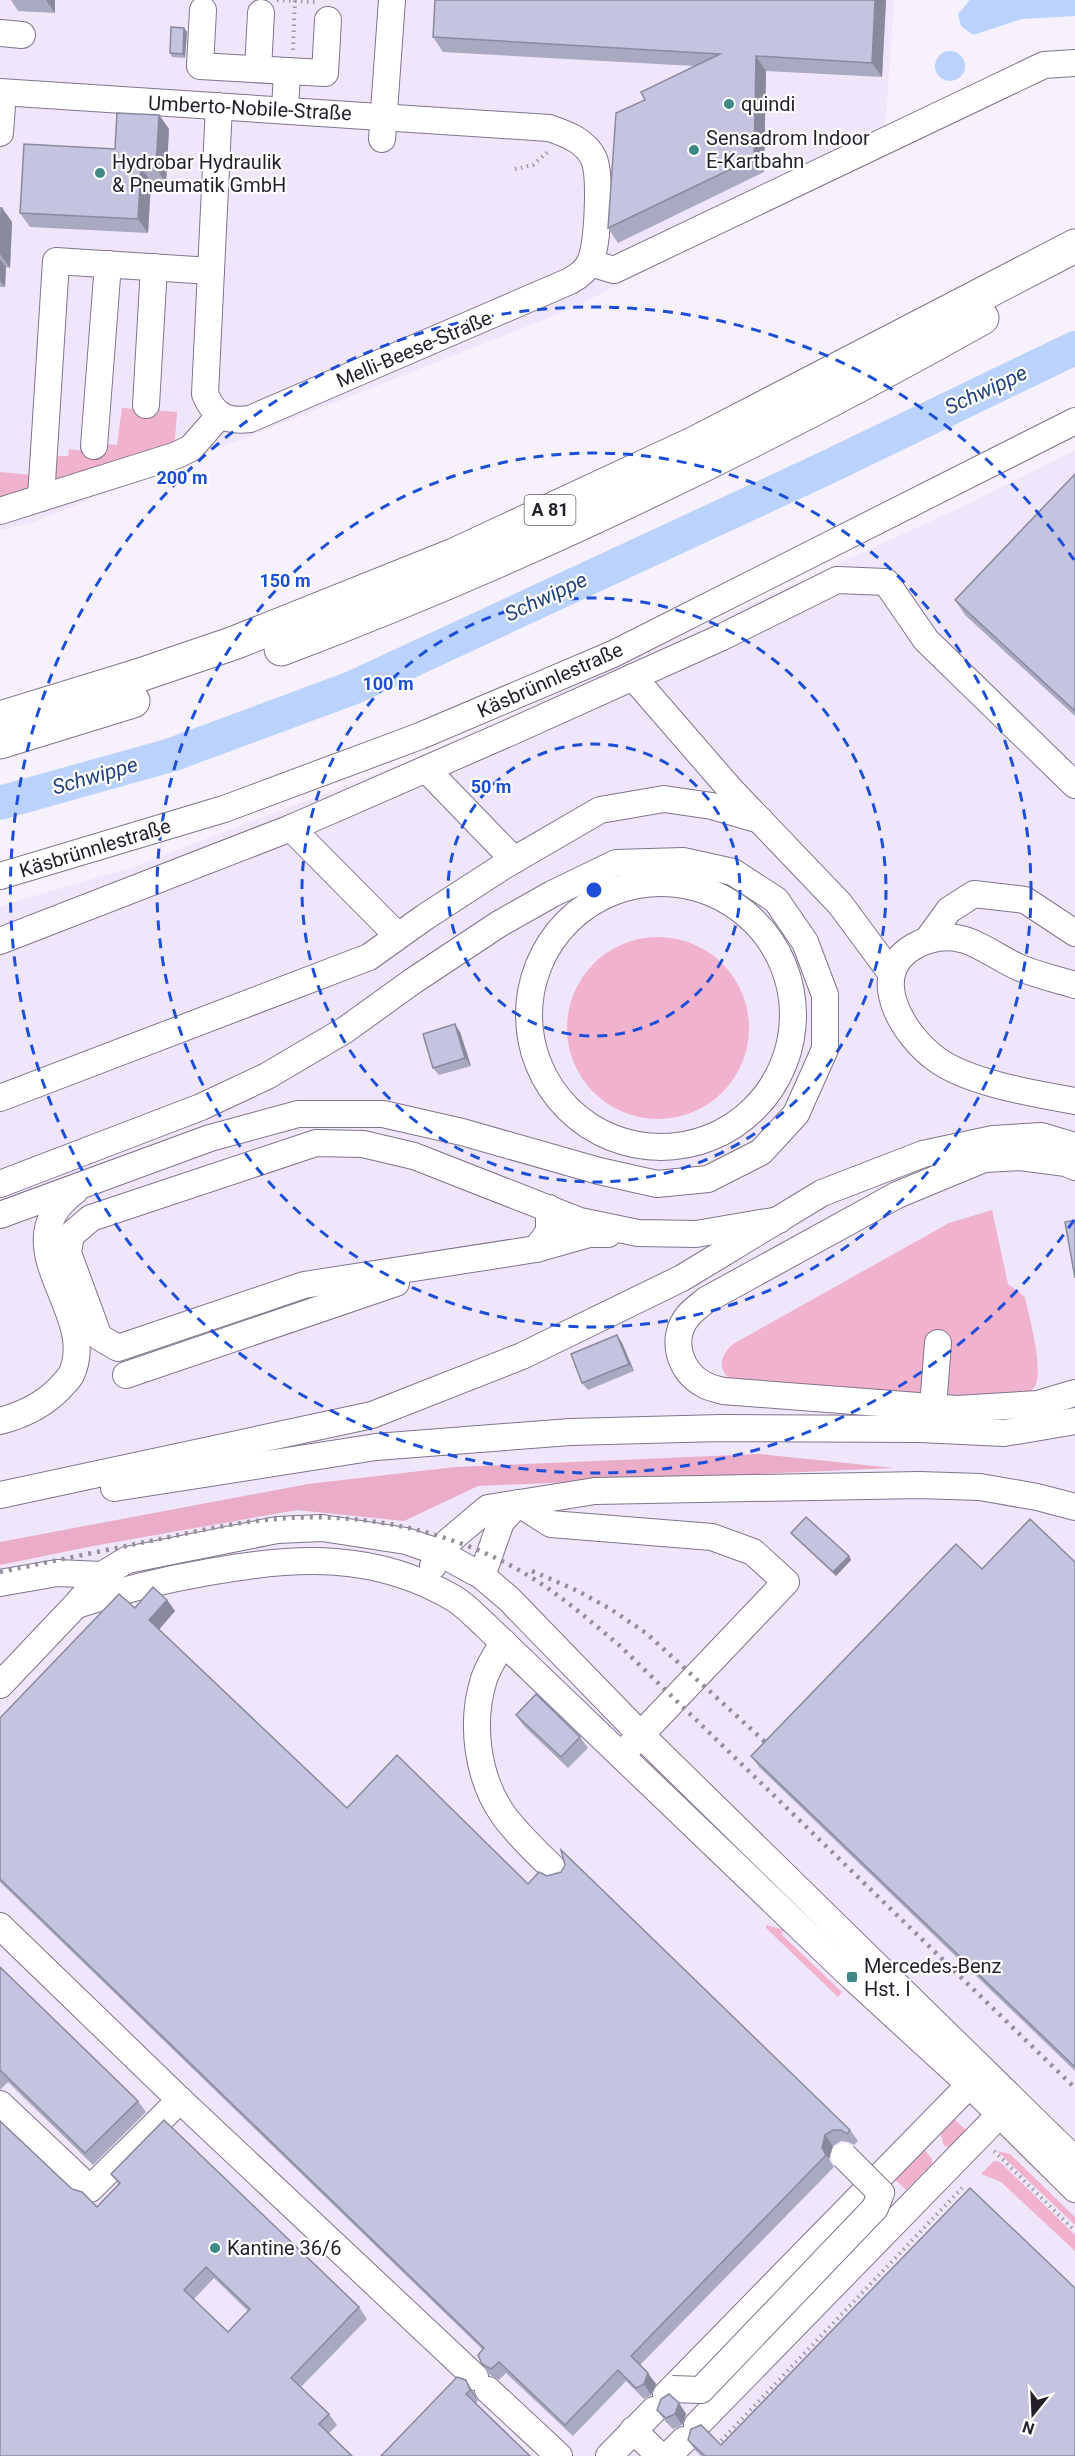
<svg xmlns="http://www.w3.org/2000/svg" width="1075" height="2456" font-family="Roboto,sans-serif">
<style>
.built{fill:#f0e6fb}
.green{fill:#f0b2cd}
.forest{fill:#eaacc6}
.water{fill:#bbd2fc}
.lines{fill:none;stroke-linecap:round;stroke-linejoin:round}
.river{stroke:#bbd2fc;stroke-width:34}
.minor-casing{stroke:#80748c;stroke-width:28}
.highway-casing{stroke:#80748c;stroke-width:35}
.path{stroke:#9d98a2;stroke-width:4;stroke-dasharray:1.5 4.5;stroke-linecap:butt}
.minor{stroke:#fff;stroke-width:26}
.highway{stroke:#fff;stroke-width:33}
.rail{stroke:#948f9a;stroke-width:4.5;stroke-dasharray:3 6;stroke-linecap:butt}
.minor-bridge-casing{stroke:#80748c;stroke-width:28;stroke-linecap:butt}
.minor-bridge{stroke:#fff;stroke-width:26}
.wall{fill:#a9a9c2;fill-rule:evenodd}
.shaded-wall{fill:#89899e}
.building{fill:#c4c4e1;stroke:#89899e;stroke-width:1.5;fill-rule:evenodd}
.ring{fill:none;stroke:#1d4ed8;stroke-width:3;stroke-dasharray:10 8}
.poi-dot{fill:#408888;stroke:#fff;stroke-width:2}
.labels{text-anchor:middle;stroke-width:4.5;stroke-linejoin:round;paint-order:stroke}
.shield{fill:#fff;stroke:#666269;stroke-width:1.5}
.shield-label{font-size:18px;font-weight:bold;fill:#241f29}
.poi-label{font-size:20px;fill:#241f29;stroke:#fff;text-anchor:start}
.street-label{font-size:20px;fill:#241f29;stroke:#fff}
.water-label{font-size:21px;font-style:italic;fill:#244280;stroke:#fff}
.centre{fill:#1d4ed8;stroke:#fff;stroke-width:3}
.ring-label{font-size:18px;text-anchor:middle;font-weight:bold;fill:#1d4ed8;stroke:#fff;stroke-width:4.5;stroke-linejoin:round;paint-order:stroke}
</style>
<rect width="100%" height="100%" fill="#f6f1fc"/>
<g class="built">
<polygon points="0,0 894,0 884,147 573,308 31,523 0,530"/>
<polygon points="1075,450 1075,2456 0,2456 0,906 130,868 409,761 970,503"/>
</g>
<g class="green">
<polygon points="122,408 177,412 174,451 51,481 52,456 68,456 69,449 102,453 103,444 117,445"/>
<polygon points="0,472 32,475 30,496 0,504"/>
<circle cx="658" cy="1028" r="91"/>
<path d="M992,1210l16,74 17,13c4,20 19,72 10,89 -5,9 -21,12 -30,15l-270,-18c-18,-12 -17,-25 -2,-39l216,-121z"/>
<polygon points="766,1925 784,1930 781,1934 842,1992 838,1997 766,1928"/>
<polygon points="951,2116 966,2130 949,2147 944,2146 940,2132"/>
<polygon points="923,2148 932,2159 932,2164 906,2190 890,2175"/>
<polygon points="997,2151 1010,2154 1075,2217 1075,2225"/>
<polygon points="994,2161 1000,2162 1075,2235 1075,2251 1001,2182 981,2174"/>
</g>
<polygon class="forest" points="760,1454 894,1468 478,1486 404,1521 297,1510 93,1546 0,1565 0,1542 308,1484 455,1467"/>
<g class="water">
<polygon points="970,0 1075,0 1075,16 1022,19 973,35 961,26 958,14"/>
<circle cx="950" cy="66" r="15"/>
</g>
<g class="lines">
<polyline class="river" points="0,803 171,755 352,688 826,468 1075,348"/>
<g class="minor-casing">
<g id="minor">
<polyline points="203,10 200,66 287,71"/>
<polyline points="0,33 22,35"/>
<polyline points="258,69 261,13"/>
<path d="M0,92l549,36c18,6 37,13 45,31 7,18 4,86 -4,103 -4,9 -11,14 -20,19l-320,138c-23,3 -36,-3 -45,-25l14,-288"/>
<polyline points="285,110 287,71 325,73 328,20"/>
<polyline points="0,133 3,93"/>
<polyline points="382,139 392,0"/>
<polyline points="590,263 614,270 1044,65 1075,63"/>
<polyline points="146,405 154,267"/>
<polyline points="94,446 108,264"/>
<polyline points="41,498 56,261 211,271"/>
<polyline points="0,511 177,455 191,448 220,415"/>
<polyline points="633,677 731,790 840,904 891,973"/>
<polyline points="426,769 514,860"/>
<polyline points="291,828 392,930"/>
<polyline points="0,876 224,809 420,736 613,654 1075,421"/>
<circle cx="661" cy="1015" r="132"/>
<polyline points="928,939 949,910 974,894 1025,900 1075,933"/>
<polyline points="0,941 291,828 511,732 720,638 837,580 886,582 926,640 1075,785"/>
<path d="M1075,985c-19,-6 -39,-10 -57,-18 -16,-7 -41,-25 -57,-28 -17,-4 -34,0 -48,8 -47,28 -10,88 23,112 32,24 100,35 139,42"/>
<polyline points="0,1098 369,957 425,917 502,867 600,810 664,799 712,806 760,820"/>
<path d="M1075,1167l-9,-4 -46,-6 -36,2 -87,36 -191,105c-6,5 -13,10 -18,16 -19,23 -8,57 17,69 5,3 12,4 18,6l234,18 81,-5 37,-11"/>
<polyline points="0,1184 201,1107 267,1076 345,1030 413,981 499,924 552,894 616,863 683,861 733,872 776,900 805,942 825,995 825,1049 796,1114 761,1152 708,1179 657,1184 599,1171 462,1132 383,1114 298,1114 210,1138 0,1215"/>
<polyline points="549,1208 549,1232 536,1249 304,1285 118,1348 99,1337 68,1253 71,1235 91,1218 316,1143 363,1144 414,1156 580,1221 638,1233 696,1234 779,1220"/>
<polyline points="536,1249 589,1234 608,1234"/>
<polyline points="126,1375 396,1283"/>
<polyline points="933,1407 938,1343"/>
<path d="M0,1421c23,-6 42,-15 59,-32 3,-4 9,-9 12,-14 30,-63 -71,-129 4,-184"/>
<polyline points="114,1488 376,1447 570,1432 721,1428 920,1429 1004,1433 1075,1421"/>
<polyline points="0,1495 372,1415 522,1356 682,1278 822,1193 923,1154 993,1139 1041,1136 1075,1146"/>
<polyline points="433,1566 438,1552 450,1540 488,1508 595,1491 919,1485 980,1487 1037,1497 1075,1507"/>
<polyline points="482,1576 501,1522 518,1503 551,1524 712,1537 753,1552 786,1582 629,1747"/>
<polyline points="0,1583 57,1573 102,1575"/>
<path d="M77,1605c44,-15 85,-25 132,-33 87,-16 167,-20 246,27 11,7 21,18 31,27l366,351 118,108 105,104"/>
<path d="M503,1642c-6,12 -15,24 -19,37 -14,44 -7,99 20,137 16,21 35,39 54,57"/>
<polyline points="0,1685 76,1605 102,1575 127,1560 277,1530 322,1528 406,1541 438,1552 482,1576 509,1599 641,1735 1075,2160"/>
<polyline points="0,1926 180,2100 475,2377"/>
<polyline points="0,2104 90,2189 180,2100"/>
<polyline points="488,2390 559,2456"/>
<polyline points="666,2395 981,2073"/>
<polyline points="697,2425 1011,2103"/>
<polyline points="633,2430 660,2456"/>
<polyline points="609,2456 654,2410"/>
<polyline points="668,2456 684,2440"/>
</g>
</g>
<g class="highway-casing">
<g id="highway">
<path d="M281,649c242,-91 475,-204 701,-331"/>
<polyline points="0,718 137,676 234,643 454,555 697,442 1075,246"/>
<polyline points="0,742 133,701"/>
</g>
</g>
<g class="path">
<polyline points="277,0 315,2"/>
<polyline points="293,50 295,0"/>
<polyline points="515,169 533,165 550,150"/>
<polyline points="994,2151 1075,2231"/>
<polyline points="717,2445 962,2188"/>
</g>
<use href="#minor" class="minor"/>
<use href="#highway" class="highway"/>
<g class="rail">
<polyline points="532,1571 578,1591 612,1610 646,1633 775,1751"/>
<path d="M0,1572c53,-11 107,-22 160,-33 38,-8 77,-17 116,-20 86,-8 179,12 253,57 33,20 61,45 90,69l456,443"/>
</g>
<g class="minor-bridge-casing">
<polyline id="minor-bridge" points="672,2389 701,2390 875,2208 881,2193 844,2156"/>
</g>
<use href="#minor-bridge" class="minor-bridge"/>
</g>
<g class="wall">
<polygon points="11,0 55,0 55,13 18,11"/>
<polygon points="435,0 886,0 882,77 766,71 764,172 618,243 608,228 645,100 694,66 443,52 433,37"/>
<polygon points="184,28 187,32 185,58 172,57 170,53"/>
<polygon points="159,115 169,129 166,183 151,182 148,233 30,227 20,213 115,149"/>
<polygon points="0,208 2,208 12,222 10,268 6,267 5,287 0,287"/>
<polygon points="1075,474 1075,716 965,615 955,600"/>
<polygon points="460,1032 471,1066 439,1075 433,1068"/>
<polygon points="617,1335 622,1343 634,1371 588,1390 582,1383"/>
<polygon points="791,1533 849,1556 851,1560 836,1576 794,1537"/>
<polygon points="1075,1562 1075,2071 759,1767 751,1756 982,1569"/>
<polygon points="167,1600 175,1611 158,1630 347,1808 528,1884 850,2130 858,2141 854,2145 848,2142 841,2141 833,2146 829,2159 834,2167 640,2365 656,2384 651,2395 644,2399 626,2381 573,2436 506,2373 499,2380 490,2375 482,2364 483,2350 0,1882 0,1718 135,1608"/>
<polygon points="516,1715 580,1737 588,1748 568,1768 524,1726"/>
<polygon points="0,1967 138,2101 146,2112 93,2165 8,2082 0,2090"/>
<path d="M111,2174l248,133 8,12 -66,68 28,27 8,11 -9,9 -256,-245 25,18 22,-22zM214,2278l34,33 -20,21 -34,-33z"/>
<polygon points="457,2377 473,2392 478,2401 475,2404 381,2456"/>
<polygon points="679,2403 686,2414 682,2425 673,2429 665,2421 657,2410"/>
<polygon points="688,2440 721,2445 1075,2456 701,2456 695,2450"/>
</g>
<g class="shaded-wall">
<polygon points="46,0 55,0 55,13"/>
<polygon points="875,0 886,0 882,77 872,63"/>
<polygon points="184,28 187,32 185,58 183,54"/>
<polygon points="756,56 766,71 764,172 754,158"/>
<polygon points="159,115 169,129 166,183 156,168"/>
<polygon points="141,167 151,182 148,233 138,219"/>
<polygon points="2,208 12,222 10,268 0,254"/>
<polygon points="0,259 6,267 5,287 0,281"/>
<polygon points="455,1024 460,1032 471,1066 465,1058"/>
<polygon points="617,1335 622,1343 634,1371 629,1364"/>
<polygon points="849,1556 851,1560 836,1576 833,1572"/>
<polygon points="167,1600 175,1611 157,1632 149,1620"/>
<polygon points="825,2135 833,2146 829,2159 834,2167 822,2148"/>
<polygon points="648,2373 656,2384 651,2395 644,2384"/>
<polygon points="466,2380 473,2392 478,2401 470,2390"/>
<polygon points="679,2403 686,2414 682,2425 675,2414"/>
</g>
<g class="building">
<polygon points="435,0 875,0 872,63 756,56 754,158 608,228 616,113 645,100 641,92 720,54 433,37"/>
<polygon points="171,27 184,28 183,54 170,53"/>
<polygon points="117,113 159,115 156,168 141,167 138,219 20,213 24,144 115,149"/>
<polygon points="0,208 2,208 0,250"/>
<polygon points="1075,474 1075,711 955,600"/>
<polygon points="455,1024 465,1058 433,1068 423,1034"/>
<polygon points="1075,1220 1075,1278 1065,1222"/>
<polygon points="617,1335 629,1364 582,1383 571,1354"/>
<polygon points="806,1517 849,1556 833,1572 791,1533"/>
<polygon points="1030,1519 1075,1562 1075,2067 751,1756 956,1544 982,1569"/>
<polygon points="153,1587 167,1600 149,1620 347,1808 397,1755 528,1884 539,1872 547,1876 561,1872 565,1865 561,1850 850,2130 847,2134 841,2130 833,2130 825,2135 822,2148 826,2155 631,2356 648,2373 644,2384 636,2388 618,2370 565,2425 499,2362 491,2369 482,2364 478,2355 484,2348 0,1879 0,1718 119,1594 135,1608"/>
<polygon points="536,1694 580,1737 561,1757 516,1715"/>
<polygon points="0,1967 138,2101 85,2153 0,2070"/>
<path d="M164,2120l195,187 -68,71 38,36 -10,10 33,32h-352v-335l72,68 10,3 15,15 23,-24 -9,-9zM206,2267l44,42 -22,23 -44,-42z"/>
<polygon points="970,2188 1075,2288 1075,2456 705,2456 688,2440 691,2429 701,2425 721,2445"/>
<polygon points="457,2377 466,2380 470,2390 466,2394 530,2456 381,2456"/>
<polygon points="669,2394 679,2403 675,2414 666,2418 657,2410 661,2399"/>
</g>
<g class="ring">
<circle cx="594" cy="890" r="146"/>
<circle cx="594" cy="890" r="292"/>
<circle cx="594" cy="890" r="437"/>
<path d="M1074 1220A583 583 0 1 1 1074 560"/>
</g>
<g class="poi-dot">
<circle cx="729" cy="104" r="6"/>
<circle cx="694" cy="150" r="6"/>
<circle cx="100" cy="173" r="6"/>
<rect x="846" y="1971" width="12" height="12" rx="3"/>
<circle cx="215" cy="2248" r="6"/>
</g>
<g class="labels">
<rect class="shield" x="524.5" y="495" width="51" height="30" rx="4.5"/>
<g class="shield-label">
<text x="550" y="516">A 81</text>
</g>
<g class="poi-label">
<text x="741" y="111">quindi</text>
<text x="706" y="145">Sensadrom Indoor<tspan x="706" dy="23">E-Kartbahn</tspan></text>
<text x="112" y="169">Hydrobar Hydraulik<tspan x="112" dy="23">&amp; Pneumatik GmbH</tspan></text>
<text x="864" y="1973">Mercedes-Benz<tspan x="864" dy="23">Hst. I</tspan></text>
<text x="227" y="2255">Kantine 36/6</text>
</g>
<g class="street-label">
<text transform="translate(250 108) rotate(3)" y="7">Umberto-Nobile-Straße</text>
<text transform="translate(414 349) rotate(-23)" y="7">Melli-Beese-Straße</text>
<text transform="translate(550 680) rotate(-24)" y="7">Käsbrünnlestraße</text>
<text transform="translate(95 848) rotate(-17)" y="7">Käsbrünnlestraße</text>
</g>
<g class="water-label">
<text transform="translate(986 390) rotate(-25)" y="7">Schwippe</text>
<text transform="translate(546 597) rotate(-25)" y="7">Schwippe</text>
<text transform="translate(95 776) rotate(-16)" y="7">Schwippe</text>
</g>
</g>
<circle cx="594" cy="890" r="9" class="centre"/>
<g class="ring-label">
<text x="182" y="484">200 m</text>
<text x="285" y="587">150 m</text>
<text x="388" y="690">100 m</text>
<text x="491" y="793">50 m</text>
</g>
<g transform="translate(1033 2414) rotate(198)" stroke="#ffffff" stroke-width="4.5" paint-order="stroke">
<path d="M0-4.5L10 22L0 15L-10 22Z" fill="#241f29"/>
<text y="-9" font-size="16" font-weight="bold" text-anchor="middle" fill="#241f29">N</text>
</g>
</svg>
